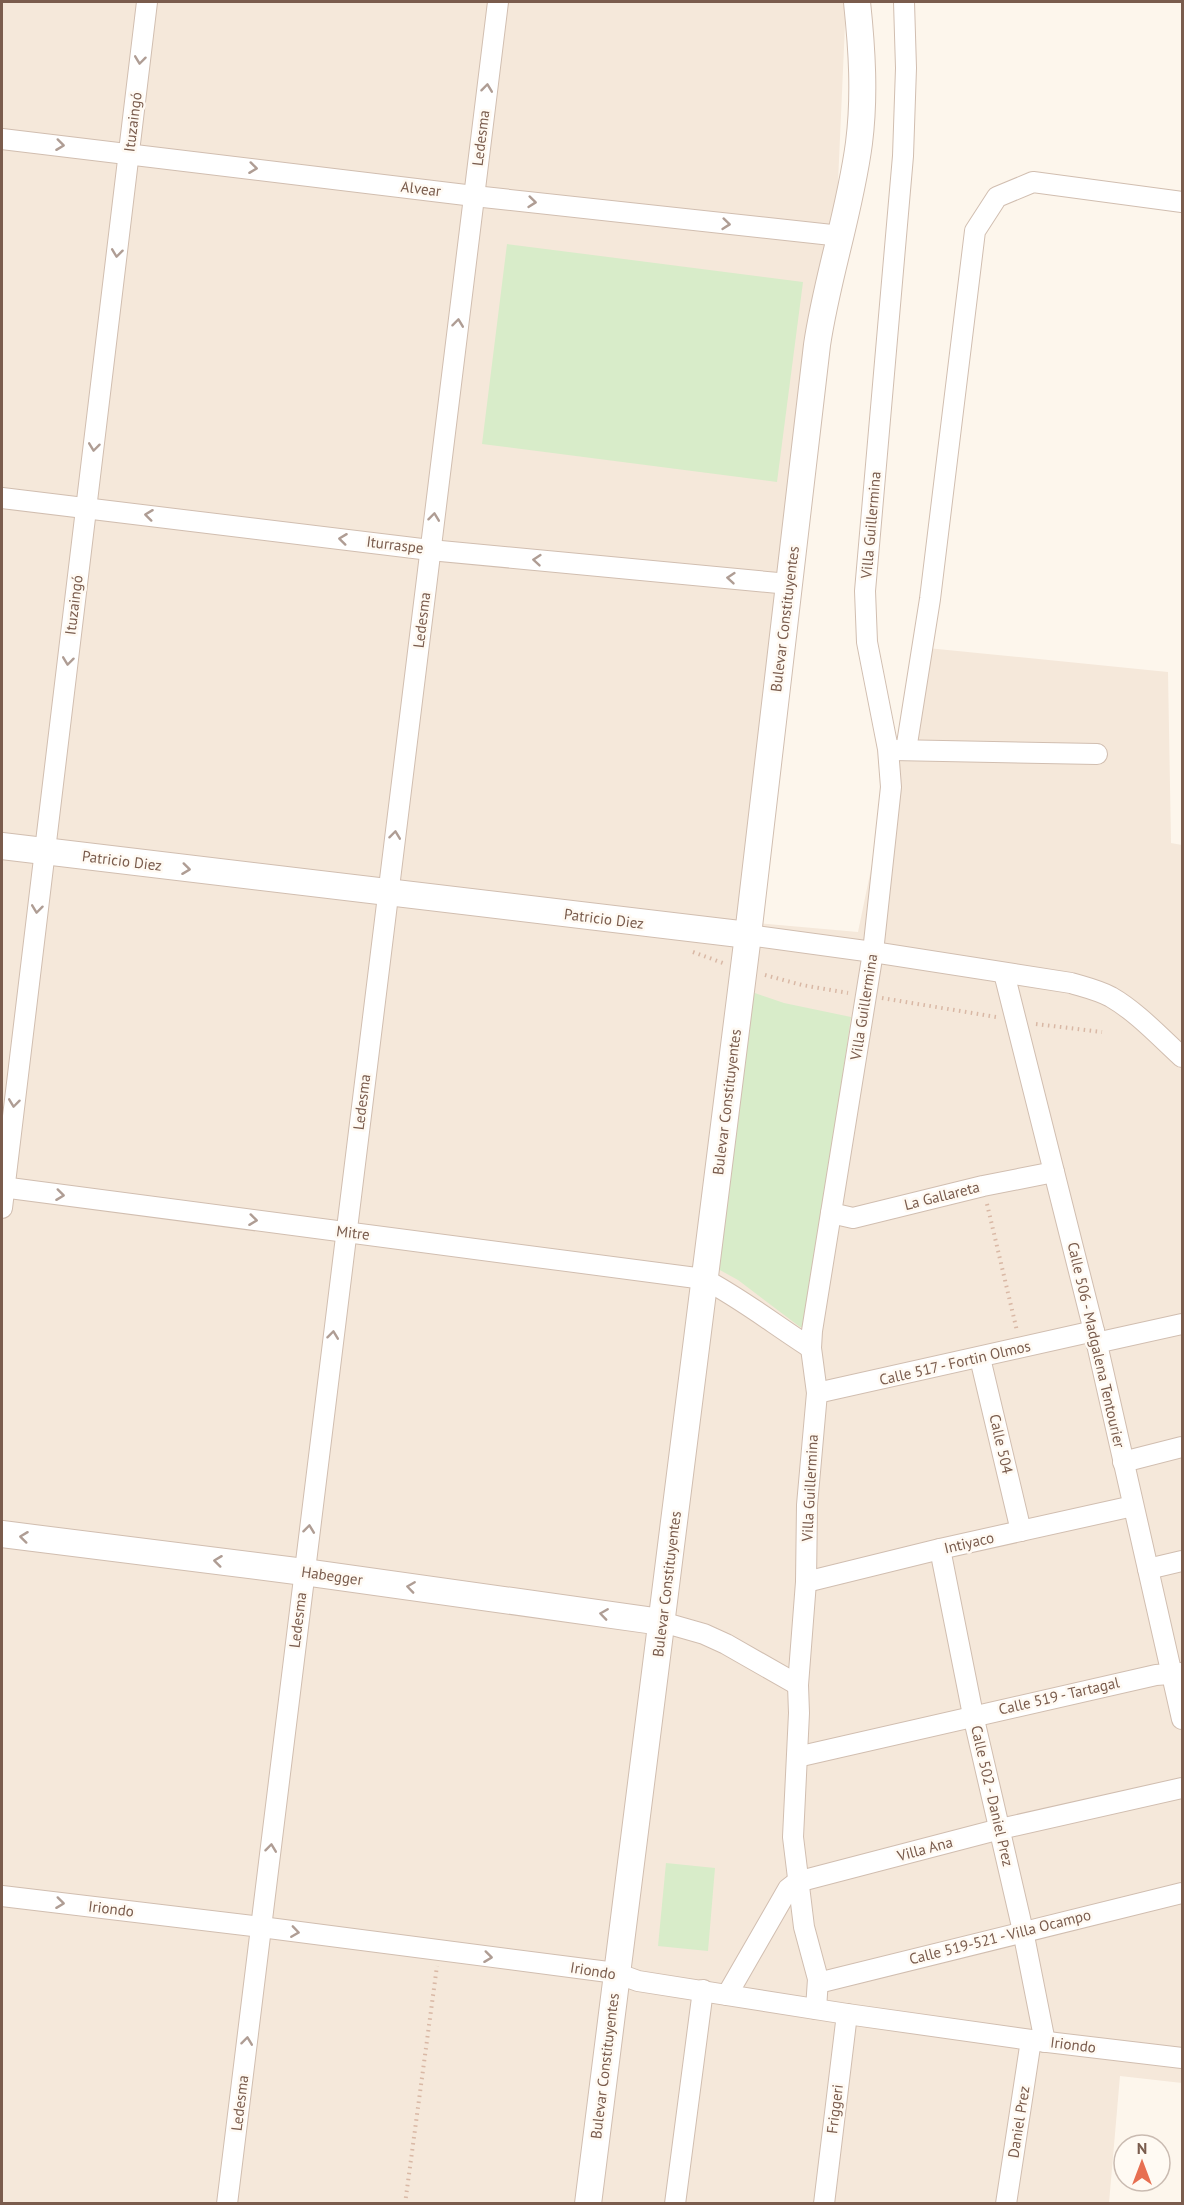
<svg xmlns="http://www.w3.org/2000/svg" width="1184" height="2205" font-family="'PT Sans',sans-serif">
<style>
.residential{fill:#f5e8da}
.green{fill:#d8ecc9}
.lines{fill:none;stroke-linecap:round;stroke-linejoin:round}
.minor-casing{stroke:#d1beb0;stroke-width:22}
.tertiary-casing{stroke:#d1beb0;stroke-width:28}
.path{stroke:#d9b8a5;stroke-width:4;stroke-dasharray:1.5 4.5;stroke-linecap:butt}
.minor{stroke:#fff;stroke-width:20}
.tertiary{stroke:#fff;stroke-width:26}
.oneway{stroke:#af9d94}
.labels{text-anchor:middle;stroke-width:5;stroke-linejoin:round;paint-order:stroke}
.street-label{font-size:15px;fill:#7a5c4d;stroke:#fffaf3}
</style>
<rect width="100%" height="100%" fill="#fdf6ec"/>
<polygon class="residential" points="2,2 846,2 836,228 745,922 858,932 917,647 1168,672 1171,843 1182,845 1182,2083 1120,2076 1109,2203 2,2204"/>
<g class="green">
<polygon points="507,244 803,282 777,482 482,444"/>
<polygon points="752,992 784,1003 851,1017 807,1327 800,1327 738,1280 718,1269"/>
<polygon points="666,1863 715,1868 708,1951 658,1946"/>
</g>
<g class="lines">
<g class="minor-casing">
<g id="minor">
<polyline points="2,139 474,196 841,236"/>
<polyline points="2,498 430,550 789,584"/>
<polyline points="893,750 1097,754"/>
<polyline points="906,750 930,599 975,231 997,197 1033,182 1182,202"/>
<path d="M748,935l125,17 198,31c13,4 27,7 40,14 26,15 49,40 71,60"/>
<polyline points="1004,973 1094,1331 1182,1719"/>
<path d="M2,1187l702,92c38,20 71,46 107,69"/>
<polyline points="2,1208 147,2"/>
<polyline points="831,1213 853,1218 983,1186 1054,1172"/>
<polyline points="1096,1343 1182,1324"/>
<polyline points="980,1358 1021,1531"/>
<polyline points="817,1393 1094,1331"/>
<polyline points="1123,1462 1182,1447"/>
<polyline points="940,1549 973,1715 1023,1931 1045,2042"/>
<polyline points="1148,1569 1182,1561"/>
<polyline points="806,1582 940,1549 1133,1506"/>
<polyline points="662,1622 704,1634 726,1644 798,1685"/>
<polyline points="797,1757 1156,1675 1182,1673"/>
<polyline points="2,1896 261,1927 616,1973 638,1981 847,2014 1031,2040 1182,2058"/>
<polyline points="818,1983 1182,1893"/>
<polyline points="727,1995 788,1889 797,1882 1000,1829 1182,1788"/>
<polyline points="816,2009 818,1979 804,1927 793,1837 799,1713 798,1685 806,1582 807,1505 817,1393 811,1348 812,1331 873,952 891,787 888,749 867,642 865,591 903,156 906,68 904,2"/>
<polyline points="227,2204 498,2"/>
<polyline points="675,2204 703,1990"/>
<polyline points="824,2204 847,2014"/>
<polyline points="1006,2204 1031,2040"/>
</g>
</g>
<g class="tertiary-casing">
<g id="tertiary">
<polyline points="2,846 748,935"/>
<polyline points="2,1534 304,1572 662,1622"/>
<path d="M588,2204l160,-1269 69,-590c10,-68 33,-133 42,-202 6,-47 3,-94 -2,-141"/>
</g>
</g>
<g class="path">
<polyline points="693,952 723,963"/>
<polyline points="765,975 802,985 848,993"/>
<polyline points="882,998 996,1017"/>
<polyline points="1036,1024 1102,1032"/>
<polyline points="987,1204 1017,1331"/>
<polyline points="405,2204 437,1966"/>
</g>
<use href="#minor" class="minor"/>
<use href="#tertiary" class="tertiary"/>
</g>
<defs><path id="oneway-chevron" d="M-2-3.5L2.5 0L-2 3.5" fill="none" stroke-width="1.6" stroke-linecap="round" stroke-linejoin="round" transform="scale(1.5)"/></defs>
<g class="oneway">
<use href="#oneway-chevron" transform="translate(140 60) rotate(97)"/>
<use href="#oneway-chevron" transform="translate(487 88) rotate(-83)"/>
<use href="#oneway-chevron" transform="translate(60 145) rotate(7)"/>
<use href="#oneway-chevron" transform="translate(253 168) rotate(7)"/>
<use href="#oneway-chevron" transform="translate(532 202) rotate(6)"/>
<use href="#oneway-chevron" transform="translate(726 224) rotate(6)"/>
<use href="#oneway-chevron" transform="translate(117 253) rotate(97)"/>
<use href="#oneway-chevron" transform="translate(458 323) rotate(-83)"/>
<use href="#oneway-chevron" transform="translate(94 447) rotate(97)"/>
<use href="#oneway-chevron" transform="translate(149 515) rotate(-173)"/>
<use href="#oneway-chevron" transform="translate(434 517) rotate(-83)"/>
<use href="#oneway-chevron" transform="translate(343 539) rotate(-173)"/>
<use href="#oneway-chevron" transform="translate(537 560) rotate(-175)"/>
<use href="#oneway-chevron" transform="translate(731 578) rotate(-175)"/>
<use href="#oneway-chevron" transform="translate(68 661) rotate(97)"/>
<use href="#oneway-chevron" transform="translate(395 835) rotate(-83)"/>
<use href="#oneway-chevron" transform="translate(186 869) rotate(7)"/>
<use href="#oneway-chevron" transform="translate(37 909) rotate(97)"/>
<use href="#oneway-chevron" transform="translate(14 1103) rotate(97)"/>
<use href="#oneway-chevron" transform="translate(60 1195) rotate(7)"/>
<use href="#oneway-chevron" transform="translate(253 1220) rotate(7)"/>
<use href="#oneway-chevron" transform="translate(333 1335) rotate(-83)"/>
<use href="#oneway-chevron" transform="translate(309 1529) rotate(-83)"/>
<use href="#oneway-chevron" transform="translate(24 1537) rotate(-173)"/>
<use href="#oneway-chevron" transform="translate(218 1561) rotate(-173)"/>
<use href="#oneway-chevron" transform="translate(411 1587) rotate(-172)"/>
<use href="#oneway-chevron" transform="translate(604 1614) rotate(-172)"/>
<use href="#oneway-chevron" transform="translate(271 1848) rotate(-83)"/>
<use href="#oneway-chevron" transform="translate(60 1903) rotate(7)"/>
<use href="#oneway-chevron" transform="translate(295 1932) rotate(8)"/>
<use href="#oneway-chevron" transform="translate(488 1957) rotate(7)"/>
<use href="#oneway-chevron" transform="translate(247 2041) rotate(-83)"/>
</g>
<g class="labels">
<g class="street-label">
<text transform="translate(133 122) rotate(-83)" y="5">Ituzaingó</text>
<text transform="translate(481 138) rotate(-83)" y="5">Ledesma</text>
<text transform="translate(421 189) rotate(7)" y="5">Alvear</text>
<text transform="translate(871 525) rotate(-85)" y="5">Villa Guillermina</text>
<text transform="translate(395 545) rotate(7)" y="5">Iturraspe</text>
<text transform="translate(74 605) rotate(-83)" y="5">Ituzaingó</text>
<text transform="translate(785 619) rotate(-83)" y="5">Bulevar Constituyentes</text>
<text transform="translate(422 620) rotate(-83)" y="5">Ledesma</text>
<text transform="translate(122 861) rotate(7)" y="5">Patricio Diez</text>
<text transform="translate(604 919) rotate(7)" y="5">Patricio Diez</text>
<text transform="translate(864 1007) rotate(-81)" y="5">Villa Guillermina</text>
<text transform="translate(362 1102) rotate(-83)" y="5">Ledesma</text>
<text transform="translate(727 1102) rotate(-83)" y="5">Bulevar Constituyentes</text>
<text transform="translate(942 1196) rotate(-14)" y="5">La Gallareta</text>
<text transform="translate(353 1233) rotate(7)" y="5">Mitre</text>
<text transform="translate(1096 1345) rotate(77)" y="5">Calle 506 - Madgalena Tentourier</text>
<text transform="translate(955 1363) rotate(-13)" y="5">Calle 517 - Fortin Olmos</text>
<text transform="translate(1001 1444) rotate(77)" y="5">Calle 504</text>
<text transform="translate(810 1488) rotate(-87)" y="5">Villa Guillermina</text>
<text transform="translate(969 1543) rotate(-13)" y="5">Intiyaco</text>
<text transform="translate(332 1576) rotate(8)" y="5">Habegger</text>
<text transform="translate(667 1584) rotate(-83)" y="5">Bulevar Constituyentes</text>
<text transform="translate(298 1620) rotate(-83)" y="5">Ledesma</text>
<text transform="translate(1059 1696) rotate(-13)" y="5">Calle 519 - Tartagal</text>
<text transform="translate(992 1796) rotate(77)" y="5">Calle 502 - Daniel Prez</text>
<text transform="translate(925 1849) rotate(-15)" y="5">Villa Ana</text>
<text transform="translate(111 1909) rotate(7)" y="5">Iriondo</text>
<text transform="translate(1000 1937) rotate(-14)" y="5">Calle 519-521 - Villa Ocampo</text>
<text transform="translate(593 1971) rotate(9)" y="5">Iriondo</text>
<text transform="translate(1073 2045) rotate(7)" y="5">Iriondo</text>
<text transform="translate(605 2066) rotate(-83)" y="5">Bulevar Constituyentes</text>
<text transform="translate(240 2103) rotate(-83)" y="5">Ledesma</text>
<text transform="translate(835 2109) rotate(-83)" y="5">Friggeri</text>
<text transform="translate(1019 2122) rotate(-81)" y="5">Daniel Prez</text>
</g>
</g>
<rect width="1184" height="2205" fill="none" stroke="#7a5c4d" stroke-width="6"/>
<g transform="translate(1142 2163)"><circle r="28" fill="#fffaf3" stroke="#cabbb1" stroke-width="1.5"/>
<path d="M0-4.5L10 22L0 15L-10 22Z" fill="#e76f51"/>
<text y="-9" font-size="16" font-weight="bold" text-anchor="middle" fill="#7a5c4d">N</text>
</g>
</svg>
